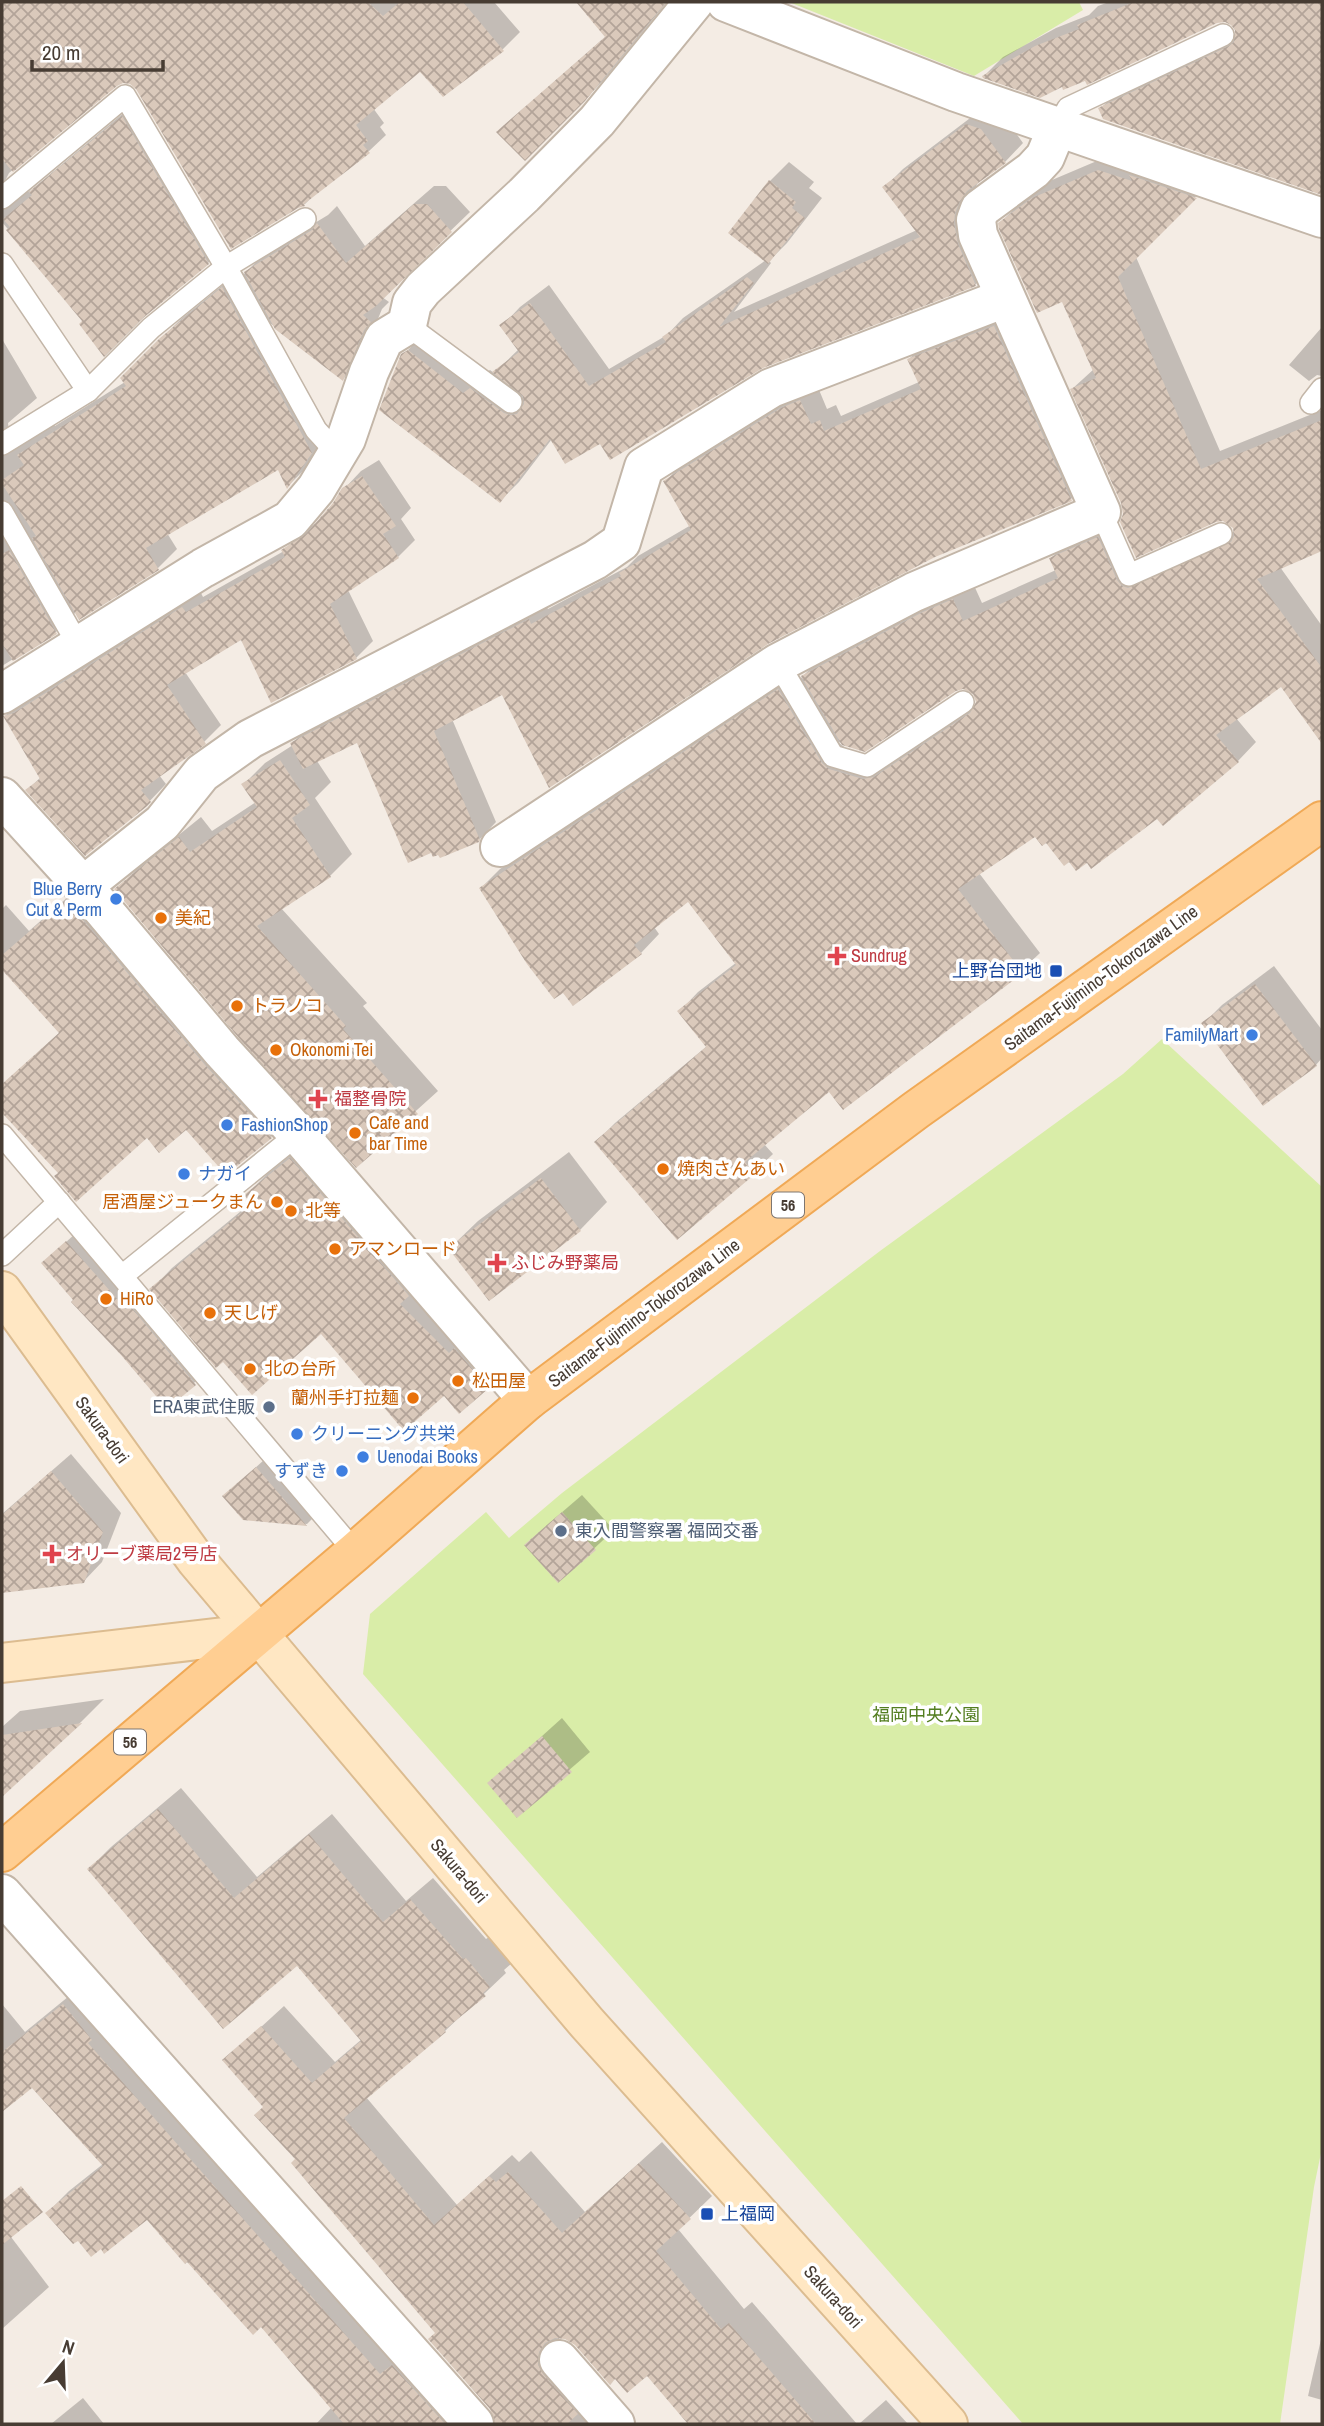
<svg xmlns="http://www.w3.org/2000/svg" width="1324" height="2426" font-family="'Archivo Narrow','Noto Sans JP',sans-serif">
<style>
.green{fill:#d9eda8}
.shadow{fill:#0003;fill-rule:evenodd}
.building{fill:url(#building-cross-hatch)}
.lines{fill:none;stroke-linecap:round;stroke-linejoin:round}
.lane-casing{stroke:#c3b6a8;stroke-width:24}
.street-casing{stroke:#c3b6a8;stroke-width:42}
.secondary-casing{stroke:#dcbc90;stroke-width:42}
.primary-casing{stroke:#f0a956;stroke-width:42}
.lane{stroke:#fff;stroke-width:21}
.street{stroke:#fff;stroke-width:38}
.secondary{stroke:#ffe7c3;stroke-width:38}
.primary{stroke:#ffce92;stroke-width:38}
.shop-dot{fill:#3f7fe0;stroke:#fff;stroke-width:2.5}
.food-dot{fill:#e8710a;stroke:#fff;stroke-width:2.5}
.health-dot{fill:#e0444e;stroke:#fff;stroke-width:2.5}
.transit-dot{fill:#1a4fb4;stroke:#fff;stroke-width:2.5}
.service-dot{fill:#5c6f8a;stroke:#fff;stroke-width:2.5}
.labels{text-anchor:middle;stroke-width:7;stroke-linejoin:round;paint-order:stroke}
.shield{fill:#fff;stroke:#7e7670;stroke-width:2}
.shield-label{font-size:16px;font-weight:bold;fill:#473c33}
.shop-label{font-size:18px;fill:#366cbe;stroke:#fff;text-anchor:start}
.food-label{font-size:18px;fill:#c56008;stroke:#fff;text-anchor:start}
.health-label{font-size:18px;fill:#be3a42;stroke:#fff;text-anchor:start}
.transit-label{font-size:18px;fill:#164399;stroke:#fff;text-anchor:end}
.street-label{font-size:18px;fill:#473c33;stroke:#fff}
.service-label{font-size:18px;fill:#4e5e75;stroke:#fff;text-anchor:end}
.park-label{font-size:18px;fill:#537e20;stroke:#fff}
</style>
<defs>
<pattern id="building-cross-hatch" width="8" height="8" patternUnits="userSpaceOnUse" patternTransform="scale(1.75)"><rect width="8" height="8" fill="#dac9bb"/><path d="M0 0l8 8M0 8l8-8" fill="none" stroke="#b3a499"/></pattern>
</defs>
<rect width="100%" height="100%" fill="#f4ece4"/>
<g class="green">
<polygon points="789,2 1079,2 1083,10 974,76"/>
<polygon points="1162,1039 1322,1187 1322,2148 1314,2187 1280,2424 1023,2424 363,1674 370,1614 486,1512 509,1538 562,1493 880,1251 1123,1074"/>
</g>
<g class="shadow">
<polygon points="2,2 494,2 520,32 503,49 443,95 420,69 373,108 384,123 380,127 386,135 368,152 320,189 305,204 298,206 132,83 124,81 116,84 9,173 5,181 14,193 22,194 30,191 139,100 225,245 208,263 84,321 2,222 2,48 16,34 2,22"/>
<polygon points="578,2 667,2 602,82 525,159 498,132 606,36"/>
<polygon points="1109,2 1322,2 1322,193 1104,118 1100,109 1119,90 1237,34 1232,23 1225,20 1217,21 1086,79 1063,84 984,76 1003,57 1056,28 1089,15 1098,6"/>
<polygon points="986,106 1000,111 1023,143 1005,162 978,181 974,192 994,265 976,284 762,366 601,442 552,439 519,482 500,501 403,355 422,336 483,375 490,370 494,373 519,349 502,326 520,307 549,285 609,369 667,335 683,318 766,260 770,181 789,162 814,182 809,188 822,198 787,243 769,261 771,263 734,312 917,230 884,188 903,169"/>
<path d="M1118,152l95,27 -77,78 84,194 102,-41v138l-42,19 42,59v115l-40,-56 -46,33 20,24 -18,19 -81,55 -70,44 -52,-25 -56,38 61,80 -19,18 -191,119 -66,54 9,10 -19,18 -77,65 -81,-95 19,-19 92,-77 -27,-35 18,-19 39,-30 -49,-62 -34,27 5,7 -18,19 -160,-65 19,-19 297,-197 4,6 21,-21 150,-76 10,22 74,-33 -5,-12 19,-18 47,-20 18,41 13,9 87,-39 -1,-4 -10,-8 -99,-5 -2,-11 -51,-114 22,-20 -31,-69 -63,-77 19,-19 33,-24zM963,687l12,6 2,11 -82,55 -12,2 -35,-11 -10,-8 27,8 90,-61z"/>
<polygon points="434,186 446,186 470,212 382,297 389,302 382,309 361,360 343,379 270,323 330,433 306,468 288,486 279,468 167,533 177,549 158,568 80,617 76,612 56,632 2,666 2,339 37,398 8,423 9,431 53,423 55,426 125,382 122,378 181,319 241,270 244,274 265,253 328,215 337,206 365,246"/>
<polygon points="1011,310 1087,483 1071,499 503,693 452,719 496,822 478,841 358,741 317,761 331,782 315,798 352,854 330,876 281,908 367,1003 363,1006 438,1091 356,1165 117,889 138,868 201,817 212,831 256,802 243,785 265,763 293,745 292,743 309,727 545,604 548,609 627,567 638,556 691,525 665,482 681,465 799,392 817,385 827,409 836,405 841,416 919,382 909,359 926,343"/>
<polygon points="1322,327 1322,376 1317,375 1309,381 1289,365"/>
<polygon points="379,460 411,508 401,519 415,540 398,557 348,590 373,641 356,658 242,637 185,672 221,725 204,742 159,775 166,784 145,806 27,790 41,777 5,716 22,699 200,591 203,597 284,551 300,533 320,521 344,489 361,471"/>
<polygon points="85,882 290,1118 271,1137 226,1173 186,1128 147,1136 60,1173 2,1109 2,1085 60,1032 2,967 2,909 6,905 29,931"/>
<polygon points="1274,966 1322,1030 1322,1058 1316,1065 1203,1024 1222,1005"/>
<polygon points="311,1138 508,1366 487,1387 444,1394 321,1332 152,1289 172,1268 252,1202 246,1195 267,1174"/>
<polygon points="569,1152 607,1202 580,1230 450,1248 478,1221"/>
<polygon points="76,1233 204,1374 167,1407 75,1300 53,1254"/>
<polygon points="275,1450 325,1506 307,1524 244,1519 224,1496"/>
<polygon points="71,1454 121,1513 102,1562 83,1582 2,1591 2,1514"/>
<polygon points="582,1495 614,1530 559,1581 546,1526"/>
<polygon points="104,1699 81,1722 2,1795 2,1727 20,1711"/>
<polygon points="562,1718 590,1752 517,1815 490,1783"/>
<polygon points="181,1788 257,1877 332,1814 406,1901 433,1878 486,1939 489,1937 511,1964 504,1970 506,1973 445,2031 366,2097 457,2205 512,2155 519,2162 531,2151 585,2212 662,2142 712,2196 678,2229 744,2309 752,2302 857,2424 690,2424 587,2303 566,2337 559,2337 559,2342 630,2423 637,2424 316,2424 332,2407 261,2325 148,2217 101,2247 78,2238 47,2213 69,2191 103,2164 32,2085 2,2109 2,2004 25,2032 85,1983 489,2423 497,2424 492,2408 437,2332 297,2159 265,2106 224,2061 284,2006 335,2062 362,2039 298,1963 89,1869 111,1847"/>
<polygon points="8,2233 49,2287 2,2329 2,2238"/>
<polygon points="1322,2335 1322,2400 1308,2396"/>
<polygon points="83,2398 104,2424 51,2424"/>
<polygon points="886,2400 908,2424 859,2424"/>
</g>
<g class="building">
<polygon points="2,2 368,2 383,16 400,2 463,2 504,51 443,97 420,72 356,125 368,141 363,145 370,153 304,204 305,206 298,208 231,249 136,89 130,84 123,83 117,86 13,172 2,159"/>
<polygon points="576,2 666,2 585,101 525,161 496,132 605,37"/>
<polygon points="1134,2 1322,2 1322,195 1103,119 1098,108 1229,46 1234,42 1235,30 1231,25 1225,22 1217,23 1087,85 1085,81 1063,90 1062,87 1040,98 983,78 982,76 1035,46 1079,29 1077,25"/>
<polygon points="122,116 209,264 143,318 104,357 79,324 82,321 6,230 10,227 3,219 32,195 29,192"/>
<polygon points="966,124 981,129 1006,163 967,191 960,201 955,213 954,223 958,244 976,286 763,368 610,460 600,444 565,464 550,439 500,503 379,410 401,354 408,350 463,393 470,388 504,413 510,415 517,414 524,404 523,396 492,372 519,352 499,325 530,303 589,386 666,342 662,337 747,277 754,283 719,327 920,237 882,187"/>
<polygon points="1098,170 1132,181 1129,175 1197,198 1118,277 1201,469 1322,420 1322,551 1257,579 1322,668 1322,744 1281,687 1216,735 1239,762 1163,826 1157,819 1091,869 1087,863 1076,871 1069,862 1064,866 1046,843 1042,846 1035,837 958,889 1023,973 843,1110 829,1092 745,1162 755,1174 677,1240 594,1142 706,1047 677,1011 736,965 688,902 634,945 642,954 573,1006 563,993 554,999 527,964 479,888 778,689 822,763 829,769 863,779 874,777 970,713 976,702 973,694 963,689 956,691 865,752 842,745 801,676 923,612 953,599 963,621 1058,578 1049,558 1098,537 1117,580 1122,586 1128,588 1231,542 1234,536 1233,528 1223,521 1216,522 1136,558 1120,522 1123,514 1121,503 1070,389 1096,378 1062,302 1037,313 999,229 998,223 1032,198"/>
<polygon points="769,180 796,202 792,208 805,218 768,264 728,233"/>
<polygon points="414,204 427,204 452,232 376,306 363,315 371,322 364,330 343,381 275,329 244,272 312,230 317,223 346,263"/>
<polygon points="222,287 312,453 287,489 278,470 146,548 159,570 79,620 32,538 36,536 2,484 2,480 24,465 17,455 126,386 120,378 160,338"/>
<polygon points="994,326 1072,501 935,557 768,644 549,788 502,695 434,731 480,840 479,842 440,858 438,855 433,857 431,853 408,863 357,743 303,769 290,743 529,619 531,624 621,576 619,573 691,530 663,481 781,408 800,400 811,424 820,420 824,431 921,389 907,359"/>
<polygon points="362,476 396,526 383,534 399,558 330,604 357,659 271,703 241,640 167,685 206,744 141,790 151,802 146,807 85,856 25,790 40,779 3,716 14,713 182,607 186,612 285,557 281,550 306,534 333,503 342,488"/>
<polygon points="9,550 57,634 13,661 2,644 2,554"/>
<polygon points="280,760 310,805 292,818 331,877 257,926 346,1026 343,1029 418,1114 356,1168 238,1037 114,889 179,837 190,852 257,807 241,784"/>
<polygon points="66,900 205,1065 272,1138 226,1175 186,1130 159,1153 147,1138 76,1202 54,1176 58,1173 2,1113 2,1084 59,1033 2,970 2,955"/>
<polygon points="1255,984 1317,1066 1263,1106 1201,1023"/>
<polygon points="290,1158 409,1296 400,1304 449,1353 454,1348 489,1388 459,1414 444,1396 404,1431 321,1334 252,1395 223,1362 216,1368 149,1289 252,1204 244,1195"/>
<polygon points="541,1178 581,1231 489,1301 448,1248"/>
<polygon points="66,1241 126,1309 130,1306 196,1385 167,1409 121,1355 71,1302 73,1300 41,1263"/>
<polygon points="256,1467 307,1526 243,1520 222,1496"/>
<polygon points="51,1471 103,1532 84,1583 2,1593 2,1515"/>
<polygon points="562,1512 596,1550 558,1583 524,1545"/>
<polygon points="82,1723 2,1797 2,1735"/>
<polygon points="542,1736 572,1772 517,1818 487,1783"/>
<polygon points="158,1809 234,1898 309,1834 383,1922 410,1899 463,1959 466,1958 490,1987 483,1993 486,1996 444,2030 446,2032 344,2118 434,2225 489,2176 496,2182 508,2172 562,2233 639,2163 691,2219 656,2251 721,2329 729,2323 816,2424 688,2424 647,2376 627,2393 615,2379 610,2385 575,2345 565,2339 555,2338 545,2343 539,2352 538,2365 543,2374 578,2414 567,2424 495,2424 490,2409 428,2339 435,2333 291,2163 295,2159 254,2115 263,2107 222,2060 261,2026 312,2083 361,2041 297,1966 223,2029 87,1869"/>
<polygon points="63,2004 92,2040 88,2043 380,2374 392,2365 445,2424 344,2424 261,2327 253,2335 187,2262 185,2264 147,2220 104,2254 101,2249 91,2257 78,2241 73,2244 45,2213 103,2166 32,2088 2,2112 2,2052"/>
<polygon points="21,2186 43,2212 2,2245 2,2201"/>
</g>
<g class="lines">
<g class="lane-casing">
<g id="lane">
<polyline points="1057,128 1068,108 1223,35"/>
<polyline points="2,198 125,96 226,267 316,430 337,453"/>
<polyline points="2,264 88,391"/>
<polyline points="407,325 511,402"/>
<polyline points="1311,403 1322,389"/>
<polyline points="2,444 88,391 151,328 226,267 305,219"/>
<polyline points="2,512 79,646"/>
<polyline points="1101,512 1129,575 1221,534"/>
<polyline points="778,663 833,756 867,766 963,702"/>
<polyline points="2,1135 355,1552"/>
<polyline points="2,1255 59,1202"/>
<polyline points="122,1276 298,1134"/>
</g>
</g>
<g class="street-casing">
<g id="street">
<polyline points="726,2 956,92 1322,218"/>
<polyline points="2,694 203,568 290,520 316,489 346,439 369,372 384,339 407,325 412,303 423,289 524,195 597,121 694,2"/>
<polyline points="2,797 83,886 222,1051 298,1134 528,1400"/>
<polyline points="500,847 778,663 914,592 1101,512 978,235 976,220 980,209 1033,170 1045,157 1057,128"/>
<polyline points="83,886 162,823 202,773 250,739 595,560 621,542 644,467 771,388 1005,298"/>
<polyline points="2,1894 474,2424"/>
<polyline points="559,2360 615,2424"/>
</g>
</g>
<g class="secondary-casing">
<g id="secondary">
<polyline points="2,1291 196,1560 587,2023 948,2424"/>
<polyline points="2,1663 258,1633"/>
</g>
</g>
<g class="primary-casing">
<polyline id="primary" points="2,1852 355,1552 528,1400 916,1110 1322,821"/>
</g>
<use href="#lane" class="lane"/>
<use href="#street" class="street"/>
<use href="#secondary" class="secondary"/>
<use href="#primary" class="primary"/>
</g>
<g class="shop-dot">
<circle cx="116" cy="899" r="7"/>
<circle cx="1252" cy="1035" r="7"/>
<circle cx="227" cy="1125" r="7"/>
<circle cx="184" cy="1174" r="7"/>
<circle cx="297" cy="1434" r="7"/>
<circle cx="363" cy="1457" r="7"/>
<circle cx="342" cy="1471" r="7"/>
</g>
<g class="food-dot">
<circle cx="161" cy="918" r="7"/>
<circle cx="237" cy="1006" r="7"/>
<circle cx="276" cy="1050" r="7"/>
<circle cx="355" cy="1133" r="7"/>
<circle cx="663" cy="1169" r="7"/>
<circle cx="277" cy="1202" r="7"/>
<circle cx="291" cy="1211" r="7"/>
<circle cx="335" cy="1249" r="7"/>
<circle cx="106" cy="1299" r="7"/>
<circle cx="210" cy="1313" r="7"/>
<circle cx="250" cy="1369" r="7"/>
<circle cx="458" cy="1381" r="7"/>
<circle cx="413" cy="1398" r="7"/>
</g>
<g class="health-dot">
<path d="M833.5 945.5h7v7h7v7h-7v7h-7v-7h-7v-7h7z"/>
<path d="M314.5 1088.5h7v7h7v7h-7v7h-7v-7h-7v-7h7z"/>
<path d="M493.5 1252.5h7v7h7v7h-7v7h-7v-7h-7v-7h7z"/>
<path d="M48.5 1543.5h7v7h7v7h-7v7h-7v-7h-7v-7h7z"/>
</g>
<g class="transit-dot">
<rect x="1049" y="964" width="14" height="14" rx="3.5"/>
<rect x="700" y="2207" width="14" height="14" rx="3.5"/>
</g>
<g class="service-dot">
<circle cx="269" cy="1407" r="7"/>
<circle cx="561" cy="1531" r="7"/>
</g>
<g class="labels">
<g class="shield">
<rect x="772" y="1192.5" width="32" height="25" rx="5"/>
<rect x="114" y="1729.5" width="32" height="25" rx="5"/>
</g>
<g class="shield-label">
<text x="788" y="1211">56</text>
<text x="130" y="1748">56</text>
</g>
<g class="shop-label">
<text x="102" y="895" text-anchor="end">Blue Berry<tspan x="102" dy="21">Cut &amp; Perm</tspan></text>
<text x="1238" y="1041" text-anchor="end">FamilyMart</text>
<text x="241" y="1131">FashionShop</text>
<text x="198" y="1180">ナガイ</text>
<text x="311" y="1440">クリーニング共栄</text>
<text x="377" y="1463">Uenodai Books</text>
<text x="328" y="1477" text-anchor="end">すずき</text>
</g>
<g class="food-label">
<text x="175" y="924">美紀</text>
<text x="251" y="1012">トラノコ</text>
<text x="290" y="1056">Okonomi Tei</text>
<text x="369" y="1129">Cafe and<tspan x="369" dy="21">bar Time</tspan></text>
<text x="677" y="1175">焼肉さんあい</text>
<text x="263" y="1208" text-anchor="end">居酒屋ジュークまん</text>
<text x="305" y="1217">北等</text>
<text x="349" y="1255">アマンロード</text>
<text x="120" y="1305">HiRo</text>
<text x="224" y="1319">天しげ</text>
<text x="264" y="1375">北の台所</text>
<text x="472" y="1387">松田屋</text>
<text x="399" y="1404" text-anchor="end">蘭州手打拉麺</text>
</g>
<g class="health-label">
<text x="851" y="962">Sundrug</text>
<text x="334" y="1105">福整骨院</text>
<text x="511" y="1269">ふじみ野薬局</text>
<text x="66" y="1560">オリーブ薬局2号店</text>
</g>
<g class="transit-label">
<text x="1042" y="977">上野台団地</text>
<text x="721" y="2220" text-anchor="start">上福岡</text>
</g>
<g class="street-label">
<text transform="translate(1101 978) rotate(-36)" y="6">Saitama-Fujimino-Tokorozawa Line</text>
<text transform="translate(644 1313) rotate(-37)" y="6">Saitama-Fujimino-Tokorozawa Line</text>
<text transform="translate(102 1430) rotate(54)" y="6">Sakura-dori</text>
<text transform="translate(459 1871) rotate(50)" y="6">Sakura-dori</text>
<text transform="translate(833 2297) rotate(48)" y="6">Sakura-dori</text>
</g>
<g class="service-label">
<text x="255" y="1413">ERA東武住販</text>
<text x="575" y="1537" text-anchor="start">東入間警察署 福岡交番</text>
</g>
<g class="park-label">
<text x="926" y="1721">福岡中央公園</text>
</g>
</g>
<rect width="1324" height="2426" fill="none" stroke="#473c33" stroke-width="7"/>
<g transform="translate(63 2363) rotate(19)" stroke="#ffffff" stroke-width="5" paint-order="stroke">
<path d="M0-5L12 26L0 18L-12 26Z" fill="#473c33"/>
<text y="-10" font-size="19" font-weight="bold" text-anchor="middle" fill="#473c33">N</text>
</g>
<path d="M32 60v10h131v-10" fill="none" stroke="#473c33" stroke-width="3.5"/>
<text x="42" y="60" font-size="21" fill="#473c33" stroke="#ffffff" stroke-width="5" paint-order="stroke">20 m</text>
</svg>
